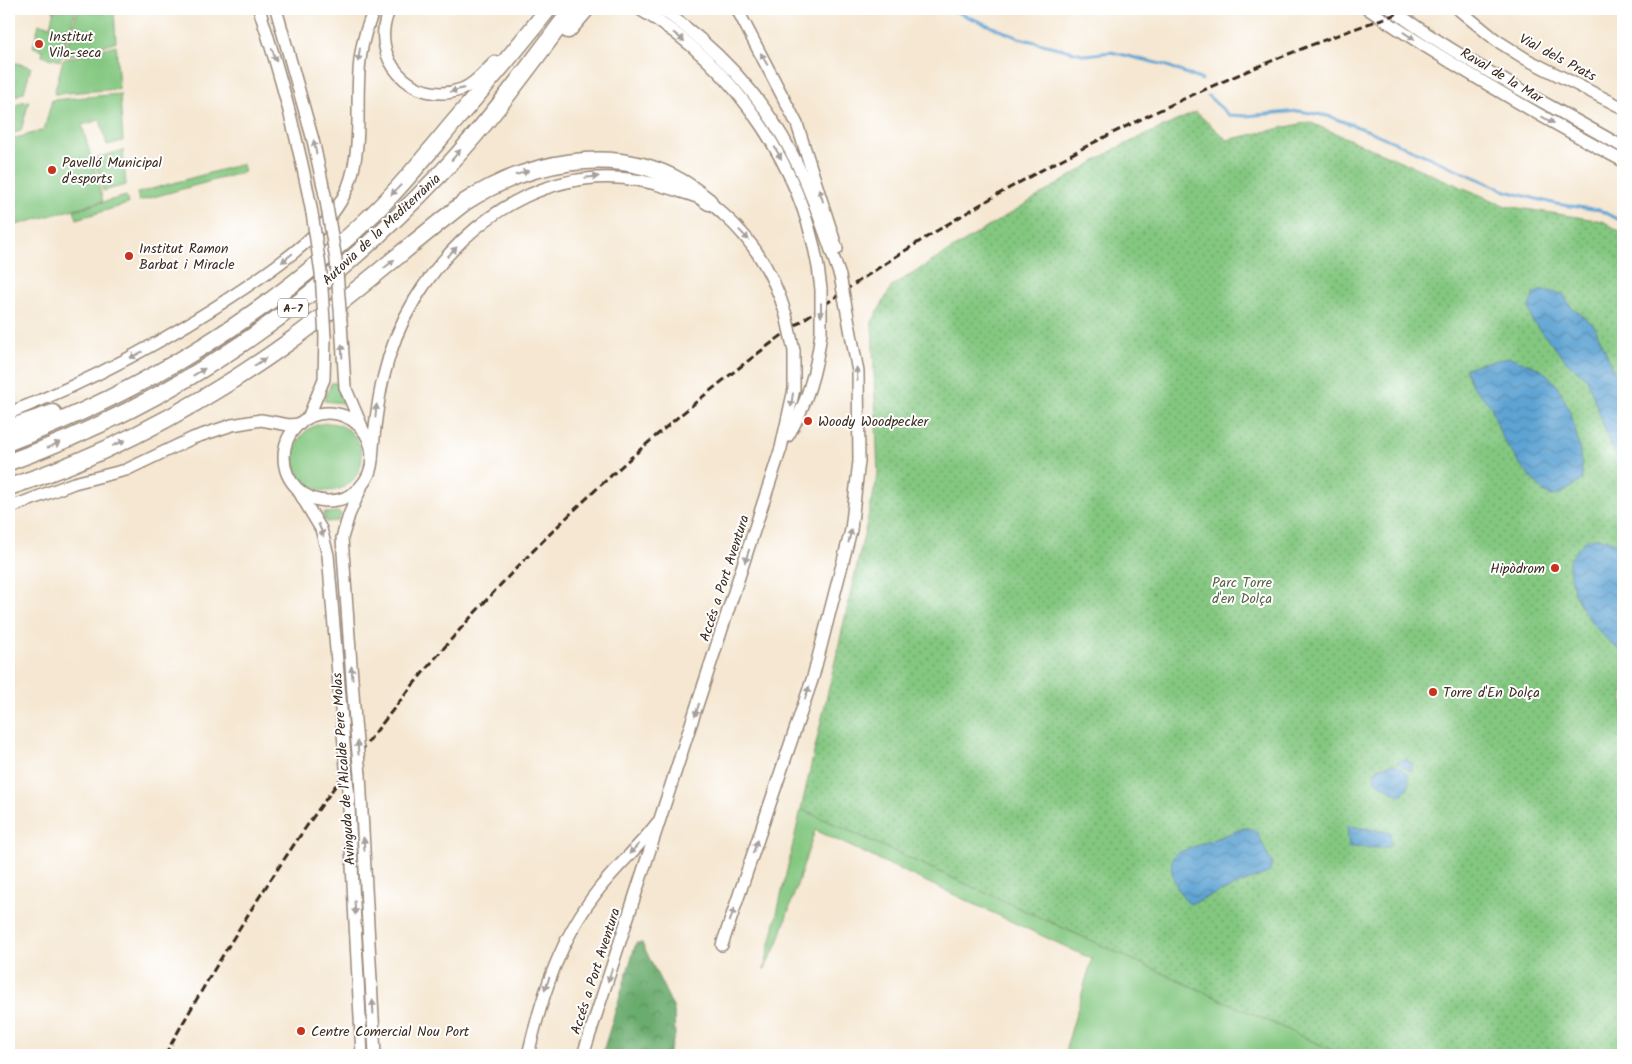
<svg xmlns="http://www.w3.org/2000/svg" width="1632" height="1064" font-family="Kalam,sans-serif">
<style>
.green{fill:#83c780;stroke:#5f784f}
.forest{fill:url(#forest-crowns);stroke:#526b46}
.park{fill:url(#park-dots);stroke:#5f784f}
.water{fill:url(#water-waves);stroke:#4c6678}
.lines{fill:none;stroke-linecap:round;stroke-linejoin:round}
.stream{stroke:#5da3d3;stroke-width:3}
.minor-casing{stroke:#988878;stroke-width:14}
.highway-casing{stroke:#988878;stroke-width:19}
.minor{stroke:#fff;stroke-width:11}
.highway{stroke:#fff;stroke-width:16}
.rail{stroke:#3b2a1e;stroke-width:3;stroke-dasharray:8 4;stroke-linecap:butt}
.minor-bridge-casing{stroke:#988878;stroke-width:14;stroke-linecap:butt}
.minor-bridge{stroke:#fff;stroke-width:11}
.oneway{fill:#a79f9a}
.poi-dot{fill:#c8321e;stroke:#fff;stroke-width:2}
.labels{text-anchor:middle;stroke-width:4;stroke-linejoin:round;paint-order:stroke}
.shield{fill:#fff;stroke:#766a62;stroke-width:1}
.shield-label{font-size:12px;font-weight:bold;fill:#3b2a1e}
.poi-label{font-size:14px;fill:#3b2a1e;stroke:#fff;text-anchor:start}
.street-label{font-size:14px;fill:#3b2a1e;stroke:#fff}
.park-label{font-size:14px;fill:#546140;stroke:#fff}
</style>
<defs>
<pattern id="forest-crowns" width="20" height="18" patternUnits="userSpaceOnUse" patternTransform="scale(1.25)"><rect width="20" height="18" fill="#6aac6e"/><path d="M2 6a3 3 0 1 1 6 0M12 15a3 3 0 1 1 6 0" fill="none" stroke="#588c5a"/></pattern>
<pattern id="park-dots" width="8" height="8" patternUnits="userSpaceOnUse" patternTransform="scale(1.25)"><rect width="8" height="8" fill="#83c780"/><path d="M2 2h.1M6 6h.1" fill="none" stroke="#6ca268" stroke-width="1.8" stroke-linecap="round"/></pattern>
<pattern id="water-waves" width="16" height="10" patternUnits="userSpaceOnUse" patternTransform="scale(1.25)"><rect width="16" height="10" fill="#5da3d3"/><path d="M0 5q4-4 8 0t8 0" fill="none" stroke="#4e85ab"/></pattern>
</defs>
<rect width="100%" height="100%" fill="#fff"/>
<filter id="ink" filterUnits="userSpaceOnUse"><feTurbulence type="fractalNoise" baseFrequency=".02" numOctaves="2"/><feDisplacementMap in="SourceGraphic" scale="10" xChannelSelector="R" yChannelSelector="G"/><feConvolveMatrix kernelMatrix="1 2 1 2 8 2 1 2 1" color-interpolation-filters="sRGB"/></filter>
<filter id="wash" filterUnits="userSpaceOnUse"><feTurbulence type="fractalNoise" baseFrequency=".0096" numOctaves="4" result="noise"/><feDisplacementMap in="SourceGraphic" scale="20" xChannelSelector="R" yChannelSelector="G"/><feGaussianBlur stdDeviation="1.12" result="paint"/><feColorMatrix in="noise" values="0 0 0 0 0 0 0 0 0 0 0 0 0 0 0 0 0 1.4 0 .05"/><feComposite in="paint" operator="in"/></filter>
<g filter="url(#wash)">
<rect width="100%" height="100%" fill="#f5e7d1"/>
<g class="green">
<polygon points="51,9 76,9 60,61 42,56 43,50 33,47 39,24 50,26 54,10"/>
<polygon points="78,9 114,9 116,42 64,57"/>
<polygon points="116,45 119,89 54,94 63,60"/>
<polygon points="9,61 31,67 24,92 9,99"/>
<polygon points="120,94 123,141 107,145 100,120 82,125 103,201 9,227 9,140 44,130 52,100"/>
<polygon points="29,101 21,131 9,134 9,109 22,102"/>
<polygon points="123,150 126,185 103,191 94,159"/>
<polygon points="242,164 244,172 139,201 137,193"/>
<polygon points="126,196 128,204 77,219 74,210"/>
<polygon points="331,383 337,383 343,403 324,401"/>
<circle cx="328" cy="457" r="34"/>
<polygon points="339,512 341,514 338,521 326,522 323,515 324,513"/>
<polygon points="801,809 1343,1055 1064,1055 1092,959 815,830 778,943 764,970"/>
</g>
<polygon class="forest" points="636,943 642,943 674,1009 675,1035 668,1055 602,1055"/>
<polygon class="park" points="1196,112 1227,140 1309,122 1506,206 1603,221 1623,233 1623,1055 1343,1055 801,809 878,474 872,322 892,286 1115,149"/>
<g class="water">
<polygon points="1544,290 1563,294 1571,307 1594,325 1623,391 1623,460 1619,459 1612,449 1587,379 1567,362 1532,321 1529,307 1534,293"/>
<path d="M1510,357c11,5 26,8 35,16 25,18 38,79 37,107l-21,14 -9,2 -7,-3 -21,-23 -16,-23 -8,-14 -9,-27 -19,-20 -7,-17c14,-7 29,-7 45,-12z"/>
<path d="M1594,538l12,1 17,7v108c-29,-25 -55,-54 -54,-94l15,-18z"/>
<polygon points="1406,759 1412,764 1412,770 1408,770 1396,762"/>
<polygon points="1392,764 1399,766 1409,776 1409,785 1401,796 1375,781 1374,772 1380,767"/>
<polygon points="1349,826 1390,832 1391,846 1379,848 1349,847 1347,828"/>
<path d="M1244,828l10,1 3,3 15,32 -2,8 -80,32c-11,-7 -23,-34 -17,-47l4,-4z"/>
</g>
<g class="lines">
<g class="stream">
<polyline points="933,9 952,10 1019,38 1086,55 1111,52 1165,65 1202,80"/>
<polyline points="1208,96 1229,115 1246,116 1299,111 1328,116 1369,131 1506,191 1556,204 1600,210 1623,222"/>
</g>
</g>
</g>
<g filter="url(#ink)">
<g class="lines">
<g class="minor-casing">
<g id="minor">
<path d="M259,9c22,67 40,135 53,204"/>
<polyline points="276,9 313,140 325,195"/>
<path d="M390,9c-24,47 23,99 72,80 13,-5 23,-18 33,-27"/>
<path d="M639,9c99,57 170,166 182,280"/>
<path d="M661,9c53,36 100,85 130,143 21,39 34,82 49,124"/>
<polyline points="737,9 797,124 837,249"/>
<path d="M1368,9c83,56 168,105 255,152"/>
<path d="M1391,9c73,53 154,93 232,138"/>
<polyline points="1458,9 1496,40 1526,59 1623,108"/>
<polyline points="341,322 345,387 362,427"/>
<path d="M9,413c85,-33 162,-75 237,-126 37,-25 84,-57 102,-100 22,-58 -4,-118 27,-178"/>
<circle cx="328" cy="457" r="44"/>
<polyline points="308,418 324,379 325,337"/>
<path d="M788,436c19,-32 29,-67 33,-104"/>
<path d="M372,460c4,-56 12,-110 42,-159 55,-91 153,-149 258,-112 12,4 25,7 36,13 5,2 10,8 15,12 31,27 51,61 63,101"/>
<polyline points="299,492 321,529 328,555 343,733"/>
<polyline points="9,508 74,483 126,470 193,438 232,425 261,420 289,425 300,424"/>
<polyline points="355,721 342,538 349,515 361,488"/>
<polyline points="360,775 375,1055"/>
<polyline points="348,789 362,1055"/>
<polyline points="722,945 813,677 851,530 859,461 858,372 847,312"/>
<path d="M528,1055c14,-60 32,-117 71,-166 18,-23 41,-43 58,-66"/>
<polyline points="583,1055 781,448 794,389 794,351"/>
</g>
</g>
<g class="highway-casing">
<g id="highway">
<polyline points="568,30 586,9"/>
<polyline points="9,428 53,413"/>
<path d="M9,442c135,-51 261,-128 365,-229 29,-28 54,-60 80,-91 32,-37 64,-74 94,-113"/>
<path d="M9,462c170,-61 310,-160 434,-291 47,-50 88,-107 129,-162"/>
<path d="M9,487c102,-33 197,-85 284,-148 59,-43 114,-92 172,-137 62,-40 148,-59 216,-20 9,5 19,13 28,20"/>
</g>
</g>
<use href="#minor" class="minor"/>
<use href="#highway" class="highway"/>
<path class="rail" d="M165,1055c73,-132 156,-258 252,-375 256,-312 613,-543 994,-671"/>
<g class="minor-bridge-casing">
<g id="minor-bridge">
<polyline points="325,195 336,260 341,322"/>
<polyline points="312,213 321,273 325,337"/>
<polyline points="840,276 847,312"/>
<polyline points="786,315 794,351"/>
<polyline points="821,332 821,289"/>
<polyline points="355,721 360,775"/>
<polyline points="343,733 348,789"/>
</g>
</g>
<use href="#minor-bridge" class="minor-bridge"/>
</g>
<defs><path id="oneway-solid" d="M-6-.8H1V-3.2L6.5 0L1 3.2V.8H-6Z" transform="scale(1.25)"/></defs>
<g class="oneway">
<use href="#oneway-solid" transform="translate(1409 36) rotate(34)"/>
<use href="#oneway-solid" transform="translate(679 37) rotate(38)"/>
<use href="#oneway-solid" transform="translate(274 55) rotate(72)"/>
<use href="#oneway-solid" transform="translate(359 55) rotate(98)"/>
<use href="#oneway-solid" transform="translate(764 59) rotate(-119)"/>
<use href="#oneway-solid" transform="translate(457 90) rotate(165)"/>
<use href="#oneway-solid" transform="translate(1548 120) rotate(28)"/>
<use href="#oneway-solid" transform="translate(315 147) rotate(-102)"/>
<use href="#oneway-solid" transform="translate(778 153) rotate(61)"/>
<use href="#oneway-solid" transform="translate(456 155) rotate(-50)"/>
<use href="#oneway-solid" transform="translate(522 173) rotate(-18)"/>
<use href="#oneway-solid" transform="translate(592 177) rotate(-5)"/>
<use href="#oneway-solid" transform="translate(396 190) rotate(134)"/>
<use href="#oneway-solid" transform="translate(821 195) rotate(-107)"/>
<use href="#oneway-solid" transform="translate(744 235) rotate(46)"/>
<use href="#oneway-solid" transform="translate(452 252) rotate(-46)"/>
<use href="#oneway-solid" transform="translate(287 258) rotate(141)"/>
<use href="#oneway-solid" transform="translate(389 264) rotate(-40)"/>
<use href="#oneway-solid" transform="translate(821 310) rotate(90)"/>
<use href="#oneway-solid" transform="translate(342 351) rotate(-92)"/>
<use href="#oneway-solid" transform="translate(136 355) rotate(152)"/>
<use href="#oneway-solid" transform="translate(260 362) rotate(-34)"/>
<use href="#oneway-solid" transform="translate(199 372) rotate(-31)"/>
<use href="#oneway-solid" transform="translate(857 374) rotate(-94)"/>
<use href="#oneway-solid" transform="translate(792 400) rotate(98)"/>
<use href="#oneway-solid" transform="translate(376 411) rotate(-84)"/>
<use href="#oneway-solid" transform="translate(119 443) rotate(-25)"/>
<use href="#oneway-solid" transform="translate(54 445) rotate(-23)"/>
<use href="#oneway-solid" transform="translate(321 530) rotate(68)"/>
<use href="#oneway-solid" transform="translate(850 536) rotate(-77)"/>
<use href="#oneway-solid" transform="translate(747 556) rotate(108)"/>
<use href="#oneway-solid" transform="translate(352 673) rotate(-95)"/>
<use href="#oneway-solid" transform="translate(807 693) rotate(-71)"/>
<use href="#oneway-solid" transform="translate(697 710) rotate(108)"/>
<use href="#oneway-solid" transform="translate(358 748) rotate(-95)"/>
<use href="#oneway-solid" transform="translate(364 844) rotate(-94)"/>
<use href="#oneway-solid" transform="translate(755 847) rotate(-71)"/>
<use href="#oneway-solid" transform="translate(634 849) rotate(134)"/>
<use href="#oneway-solid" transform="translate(355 908) rotate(87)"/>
<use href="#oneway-solid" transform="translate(732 915) rotate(-71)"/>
<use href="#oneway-solid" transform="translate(610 975) rotate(108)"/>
<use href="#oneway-solid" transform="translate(547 984) rotate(110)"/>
<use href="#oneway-solid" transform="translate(373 1007) rotate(-93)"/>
</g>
</g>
<g class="poi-dot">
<circle cx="39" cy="44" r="5"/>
<circle cx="52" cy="170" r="5"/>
<circle cx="129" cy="256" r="5"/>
<circle cx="808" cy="421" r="5"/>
<circle cx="1555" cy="568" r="5"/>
<circle cx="1433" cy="692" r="5"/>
<circle cx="301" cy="1031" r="5"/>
</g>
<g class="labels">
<rect class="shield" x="278" y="298.5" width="30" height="19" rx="4"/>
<g class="shield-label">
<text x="293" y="312">A-7</text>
</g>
<g class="poi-label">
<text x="49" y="41">Institut<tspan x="49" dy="16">Vila-seca</tspan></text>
<text x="62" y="167">Pavelló Municipal<tspan x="62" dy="16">d'esports</tspan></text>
<text x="139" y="253">Institut Ramon<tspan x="139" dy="16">Barbat i Miracle</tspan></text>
<text x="818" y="426">Woody Woodpecker</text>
<text x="1545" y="573" text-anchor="end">Hipòdrom</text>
<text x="1443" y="697">Torre d'En Dolça</text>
<text x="311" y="1036">Centre Comercial Nou Port</text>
</g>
<g class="street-label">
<text transform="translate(1558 57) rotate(28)" y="5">Vial dels Prats</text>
<text transform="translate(1502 75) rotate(31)" y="5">Raval de la Mar</text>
<text transform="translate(381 229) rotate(-43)" y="5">Autovia de la Mediterrània</text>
<text transform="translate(724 578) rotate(-72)" y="5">Accés a Port Aventura</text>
<text transform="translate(343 769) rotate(-94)" y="5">Avinguda de l'Alcalde Pere Molas</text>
<text transform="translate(595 971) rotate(-72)" y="5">Accés a Port Aventura</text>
</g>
<g class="park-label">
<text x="1242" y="587">Parc Torre<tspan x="1242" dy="16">d'en Dolça</tspan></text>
</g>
</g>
<rect width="1632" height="1064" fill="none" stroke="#fff" stroke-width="30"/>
</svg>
